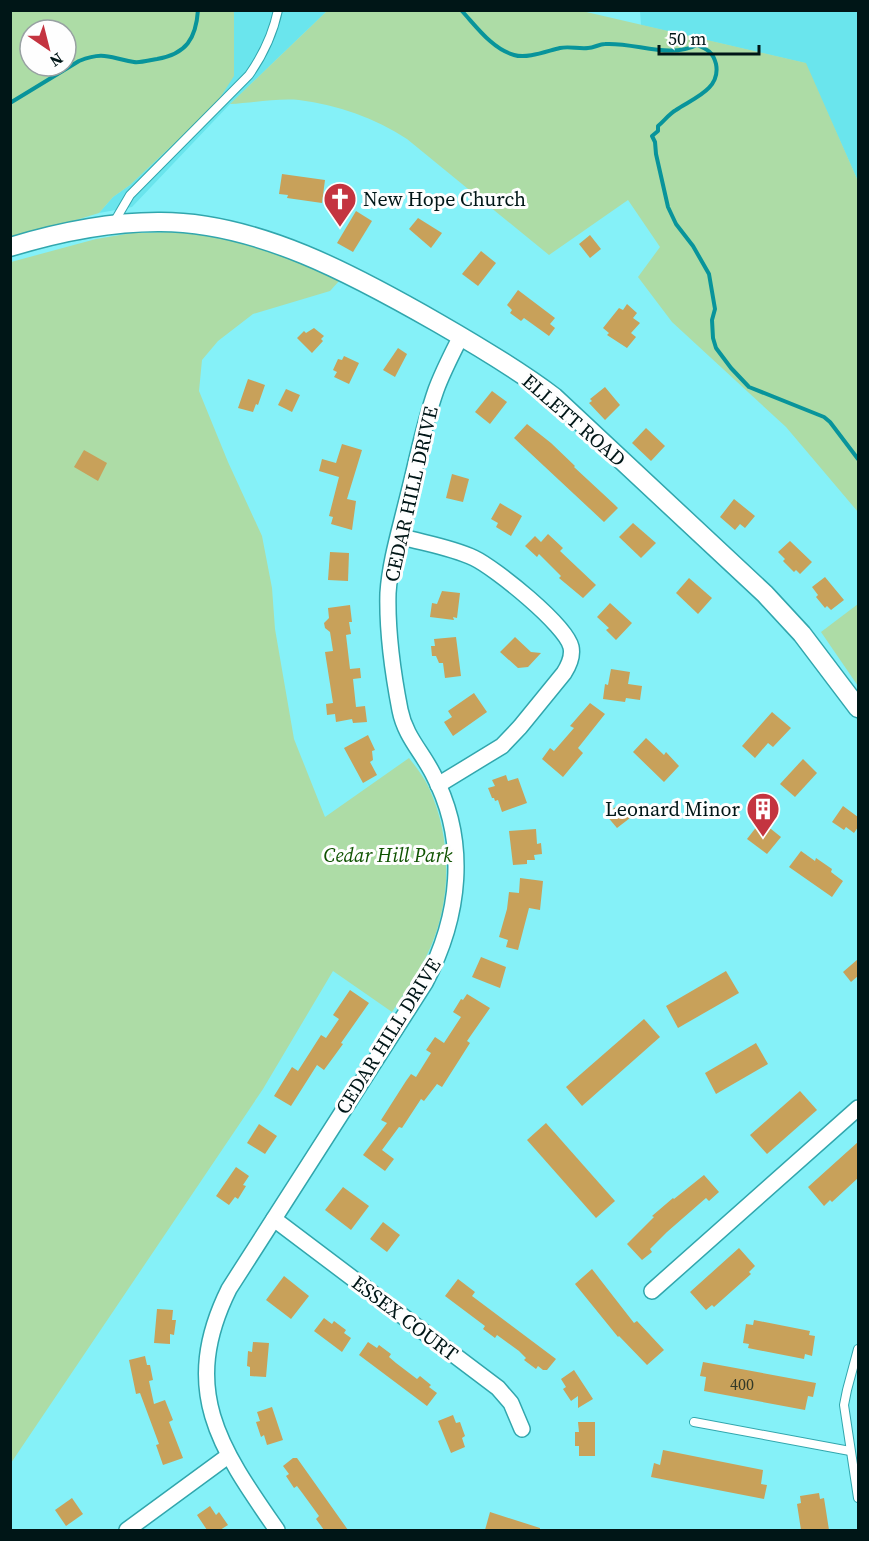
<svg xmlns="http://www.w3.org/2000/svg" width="869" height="1541" font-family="'Source Serif 4',serif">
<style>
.built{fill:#6ae5ed}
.green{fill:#addca6;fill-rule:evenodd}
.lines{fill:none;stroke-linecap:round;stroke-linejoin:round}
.stream{stroke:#08949b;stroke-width:4}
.building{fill:#c8a15a}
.service-casing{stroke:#31a6ad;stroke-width:10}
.minor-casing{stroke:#31a6ad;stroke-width:18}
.tertiary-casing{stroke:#31a6ad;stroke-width:21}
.service{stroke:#fff;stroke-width:8}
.minor{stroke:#fff;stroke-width:15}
.tertiary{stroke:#fff;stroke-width:18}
.labels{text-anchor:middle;stroke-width:6;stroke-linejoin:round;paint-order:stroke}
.number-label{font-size:16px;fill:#323928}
.poi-label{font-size:20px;fill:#001617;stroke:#fefefe;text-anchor:start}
.street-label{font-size:20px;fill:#001617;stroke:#fefefe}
.park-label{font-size:20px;font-style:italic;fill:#0f5301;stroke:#fefefe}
</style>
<rect width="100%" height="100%" fill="#85f1f8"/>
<g class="built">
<polygon points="234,11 327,11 230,104 132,207 99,213 113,197 130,185 216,104"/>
<polygon points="640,11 858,11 858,181 805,63 641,25"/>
</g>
<g class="green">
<path d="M10,11h224v65l-18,28 -86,81 -17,12 -14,16 -88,27zM30,30h36v36h-36z"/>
<path d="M327,11h255l224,52 52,118v331l-72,-85 -114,-105 -34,-45 22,-30 -32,-47 -79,55 -142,-116c-32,-21 -69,-34 -108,-39 -21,-2 -48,3 -69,4z"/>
<path d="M132,233c20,0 41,-2 60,0 42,5 112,27 148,47l-10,11 -77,23 -35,27 -16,19 -3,31 29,71 34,74 10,52 3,41 19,110 31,78 84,-59c7,9 15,19 20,30 24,53 23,117 -3,169 -10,19 -22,37 -34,55l-59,-41 -70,118 -252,374v-1201l85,-23z"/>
<polygon points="858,604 858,686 821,632"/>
</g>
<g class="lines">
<g class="stream">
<path d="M461,10c15,16 31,39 53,45 13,4 33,-4 46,-7 9,-2 18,1 28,0 6,0 11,-4 17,-4 30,-2 64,15 92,1 10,4 16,7 19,19 5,25 -22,34 -40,46 -7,4 -12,11 -18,16v5l-6,5 3,6 1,12 12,53 8,17 17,22 16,28 6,35 -3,11 1,18 3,10 15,20 18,19 75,30 6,5 28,37"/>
<path d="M10,103l69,-42c26,-10 30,-3 55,1 7,1 16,-2 23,-3 29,-5 39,-20 41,-49"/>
</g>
</g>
<g class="building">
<polygon points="282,174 325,180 322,203 287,198 288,195 279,194"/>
<polygon points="356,211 372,221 353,252 337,243"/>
<polygon points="418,218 442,233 431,248 409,229"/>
<polygon points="590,235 601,249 590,258 579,244"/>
<polygon points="481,251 496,263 478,286 462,274"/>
<polygon points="518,290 555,318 550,324 555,328 549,336 524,318 521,321 510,313 512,310 507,305"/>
<polygon points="627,304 637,313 633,318 640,323 631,333 636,337 627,348 607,335 609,333 603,328 619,308 623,310"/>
<polygon points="314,328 324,336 321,339 323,341 312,353 297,338 304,331 306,333"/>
<polygon points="398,348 407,354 395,377 383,370"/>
<polygon points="344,356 359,363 349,384 334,377 337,372 333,370 338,359 342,360"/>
<polygon points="248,379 265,385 258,405 256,404 253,412 238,408"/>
<polygon points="605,387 620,405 605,420 589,403 592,401 590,399"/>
<polygon points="286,389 300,395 292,412 278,405"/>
<polygon points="492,391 507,402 490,424 475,412"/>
<polygon points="527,424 551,443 575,466 574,467 615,505 618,508 604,522 514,438"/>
<polygon points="646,428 665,446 651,461 632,443"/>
<polygon points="342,444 362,450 347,499 356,501 352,530 331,524 333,517 329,516 339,477 319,471 322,459 336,463"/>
<polygon points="84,450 107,463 98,481 74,467"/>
<polygon points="452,474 469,479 463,502 446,498"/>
<polygon points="734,499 755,516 745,528 740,524 735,530 720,517"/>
<polygon points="500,503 522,516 511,536 496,527 498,523 491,519"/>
<polygon points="633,523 656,543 641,558 619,537"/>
<polygon points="548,534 563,548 560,551 596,585 583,598 559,578 561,576 539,554 537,557 525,546 535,536 541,542"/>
<polygon points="790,541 812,562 800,574 796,570 794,572 783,561 785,559 778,552"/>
<polygon points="330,552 349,553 348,581 328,580"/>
<polygon points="825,577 844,600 831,610 827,606 825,608 816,597 818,595 812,587"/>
<polygon points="689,578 712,598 698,614 676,593"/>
<polygon points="442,591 460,593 457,618 453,617 454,620 430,617 432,603 437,604"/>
<polygon points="610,603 632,623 616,640 606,630 609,628 597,617"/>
<polygon points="350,605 352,622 349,622 351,634 346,635 350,669 360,668 361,678 353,679 356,707 365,706 367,722 353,723 352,719 336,722 335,714 327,715 326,704 333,703 325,652 333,651 330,632 325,628 324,623 329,618 328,608"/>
<polygon points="456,637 461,676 445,678 443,663 439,663 436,656 432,656 431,646 435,646 434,639"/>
<polygon points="515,637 531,652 541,653 528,667 518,668 500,652"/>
<polygon points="611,669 630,672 628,684 642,686 640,700 626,698 625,702 603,699 605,684 608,685"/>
<polygon points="474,693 487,712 453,736 444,722 452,717 448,711"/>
<polygon points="590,703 605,714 578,748 583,753 563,777 542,759 550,748 554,751 574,728 570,726"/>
<polygon points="772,712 791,728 773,747 768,743 755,758 742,746"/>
<polygon points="368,735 375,750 372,751 373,760 370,762 377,775 363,783 344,748"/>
<polygon points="646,738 664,755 666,752 679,766 664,782 633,752"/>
<polygon points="803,759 817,773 795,797 780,784"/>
<polygon points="506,775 508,781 518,778 527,803 502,812 498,800 495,801 494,798 492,798 488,788 495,786 492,780"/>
<polygon points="619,804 630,818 617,828 606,815"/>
<polygon points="843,806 858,817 858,827 854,833 846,827 844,830 832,822"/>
<polygon points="761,821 781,837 767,854 747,839"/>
<polygon points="536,829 537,844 541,843 542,854 534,855 535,860 527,860 527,864 513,865 509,831"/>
<polygon points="801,851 815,861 816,858 832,869 831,872 843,881 832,897 789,867"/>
<polygon points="520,878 543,881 540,910 529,908 518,950 506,947 508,940 499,937 507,909 509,892 519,893"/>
<polygon points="481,957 506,967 500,988 472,977"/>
<polygon points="858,959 858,976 851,982 843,972"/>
<polygon points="726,971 739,993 678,1028 666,1006"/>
<polygon points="350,990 369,1003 341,1043 343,1044 335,1055 324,1070 317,1065 291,1106 274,1096 292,1067 298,1071 321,1035 326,1038 339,1019 333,1015"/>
<polygon points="467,994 490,1008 467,1041 470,1043 442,1087 437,1084 424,1101 421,1099 402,1128 399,1127 382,1150 394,1159 385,1171 363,1155 387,1123 381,1120 406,1081 411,1074 416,1077 431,1053 426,1050 435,1037 444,1043 461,1017 453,1012 461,999 463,1000"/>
<polygon points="644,1019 660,1037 582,1106 566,1087"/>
<polygon points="756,1043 768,1064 716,1094 705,1073"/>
<polygon points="800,1091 817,1110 767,1154 750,1135"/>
<polygon points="546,1123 615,1201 596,1218 527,1140"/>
<polygon points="259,1124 277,1136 265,1154 247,1143"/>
<polygon points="858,1142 858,1178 832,1202 830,1200 824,1206 808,1187"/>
<polygon points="236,1167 249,1176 243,1185 246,1186 238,1199 235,1197 229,1205 216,1196"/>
<polygon points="704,1175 719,1192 709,1201 706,1198 667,1232 650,1249 652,1252 642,1260 627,1244 654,1217 652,1216 673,1198 674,1199"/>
<polygon points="343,1187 369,1206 351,1230 325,1210"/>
<polygon points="383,1222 400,1235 387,1252 370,1239"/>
<polygon points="739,1248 755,1266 749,1272 751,1274 714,1307 712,1305 706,1310 690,1292"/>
<polygon points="592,1269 634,1323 637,1321 664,1350 647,1365 619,1336 618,1337 575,1284"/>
<polygon points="284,1276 309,1296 291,1319 266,1300"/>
<polygon points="458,1279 475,1292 472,1296 556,1359 547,1370 543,1370 538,1366 536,1369 524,1360 526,1358 519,1351 497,1335 495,1338 483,1329 485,1326 445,1296"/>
<polygon points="157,1309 173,1310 172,1320 176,1320 174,1335 170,1334 170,1344 154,1343"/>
<polygon points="324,1318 332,1324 334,1321 346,1330 344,1333 351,1338 342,1352 314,1331"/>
<polygon points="754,1320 810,1331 809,1335 815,1336 812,1356 805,1354 804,1359 748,1348 749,1344 743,1343 746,1324 753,1325"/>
<polygon points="253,1342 269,1343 266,1377 250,1376 250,1367 247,1366 248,1351 252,1352"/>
<polygon points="368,1342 377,1348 379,1345 391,1354 389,1357 396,1363 417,1379 420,1376 431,1385 429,1387 437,1393 427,1406 359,1355"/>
<polygon points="145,1356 147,1365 150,1365 153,1380 149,1381 154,1404 165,1400 173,1420 169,1422 183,1458 163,1465 156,1445 159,1444 140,1393 136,1394 129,1360"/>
<polygon points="703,1362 816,1383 813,1397 808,1396 805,1410 704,1391 706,1377 700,1376"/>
<polygon points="574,1370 593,1399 578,1408 578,1396 571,1401 563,1389 566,1387 561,1379"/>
<polygon points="272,1407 283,1440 267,1445 264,1435 261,1437 256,1422 260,1421 257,1412"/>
<polygon points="453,1415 456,1423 460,1422 465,1436 462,1438 465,1447 451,1453 438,1421"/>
<polygon points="578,1422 595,1422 595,1456 579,1456 579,1446 575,1446 575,1432 579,1432"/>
<polygon points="663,1450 763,1470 761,1484 767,1485 764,1499 651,1477 654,1463 660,1465"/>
<polygon points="293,1458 297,1458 348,1530 324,1530 316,1519 319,1516 303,1494 297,1486 294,1488 286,1476 289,1474 283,1466"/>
<polygon points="819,1493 820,1499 824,1498 829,1530 801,1530 797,1504 801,1503 800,1496"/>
<polygon points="72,1498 83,1514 66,1526 55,1510"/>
<polygon points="210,1506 216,1515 219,1512 228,1525 220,1530 207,1530 197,1515"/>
<polygon points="490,1512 540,1528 540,1530 485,1530"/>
</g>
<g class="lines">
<g class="service-casing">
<g id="service">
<path d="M113,224l17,-29 119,-120c14,-20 24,-41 29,-65"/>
<polyline points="858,1349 847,1390 844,1405 858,1498"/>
<polyline points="694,1422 850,1451"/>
</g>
</g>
<g class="minor-casing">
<g id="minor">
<path d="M399,536c24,7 52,11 75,22 21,10 92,67 97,89 2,9 -2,18 -7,26l-44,54 -18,19 -64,39"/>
<polyline points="274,1219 498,1388 511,1403 522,1429"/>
<polyline points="652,1291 858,1108"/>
<polyline points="127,1530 228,1456"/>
<path d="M277,1530c-57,-82 -98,-140 -48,-241l196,-306c35,-66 44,-141 8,-209 -11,-22 -28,-38 -33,-64 -7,-36 -13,-80 -12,-117 2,-30 11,-60 18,-89 10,-38 17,-77 30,-114 7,-19 16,-36 25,-54"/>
</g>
</g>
<g class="tertiary-casing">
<path id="tertiary" d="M10,247c46,-14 101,-25 148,-25 98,-1 198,54 280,101 40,23 79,46 116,74l211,197 37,40 56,74"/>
</g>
<use href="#service" class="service"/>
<use href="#minor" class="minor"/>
<use href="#tertiary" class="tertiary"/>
</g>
<defs>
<g id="church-pin" transform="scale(1.725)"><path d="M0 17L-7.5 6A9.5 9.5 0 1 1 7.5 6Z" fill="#c43440" stroke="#fefefe"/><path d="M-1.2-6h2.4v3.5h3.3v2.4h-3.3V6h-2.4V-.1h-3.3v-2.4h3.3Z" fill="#fff"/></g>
<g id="building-pin" transform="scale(1.725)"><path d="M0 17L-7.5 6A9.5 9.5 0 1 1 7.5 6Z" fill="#c43440" stroke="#fefefe"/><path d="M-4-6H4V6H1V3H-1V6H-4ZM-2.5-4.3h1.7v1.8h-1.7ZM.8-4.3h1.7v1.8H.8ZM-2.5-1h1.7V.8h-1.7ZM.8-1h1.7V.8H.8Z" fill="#fff"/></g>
</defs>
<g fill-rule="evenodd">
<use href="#church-pin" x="340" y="199"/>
<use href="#building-pin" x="763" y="809"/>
</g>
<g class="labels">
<g class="number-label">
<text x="742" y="1390">400</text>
</g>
<g class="poi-label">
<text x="363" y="206">New Hope Church</text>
<text x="740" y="816" text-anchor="end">Leonard Minor</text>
</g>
<g class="street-label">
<text transform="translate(574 420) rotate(41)" y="7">ELLETT ROAD</text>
<text transform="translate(411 494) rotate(-77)" y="7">CEDAR HILL DRIVE</text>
<text transform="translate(388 1036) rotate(-58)" y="7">CEDAR HILL DRIVE</text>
<text transform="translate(405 1318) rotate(37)" y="7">ESSEX COURT</text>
</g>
<g class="park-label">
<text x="388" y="862">Cedar Hill Park</text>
</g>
</g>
<rect width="869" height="1541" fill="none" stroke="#001617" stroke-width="24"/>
<g transform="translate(48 48) rotate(145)"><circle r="28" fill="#fefefe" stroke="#98a1a2" stroke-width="1.5"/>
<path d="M0-4.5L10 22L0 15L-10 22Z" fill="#c43440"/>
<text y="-9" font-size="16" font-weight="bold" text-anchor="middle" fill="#001617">N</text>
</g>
<path d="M659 45v9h100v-9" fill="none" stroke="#001617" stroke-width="3"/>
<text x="668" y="45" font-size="18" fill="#001617" stroke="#fefefe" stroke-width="4.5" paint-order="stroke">50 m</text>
</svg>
